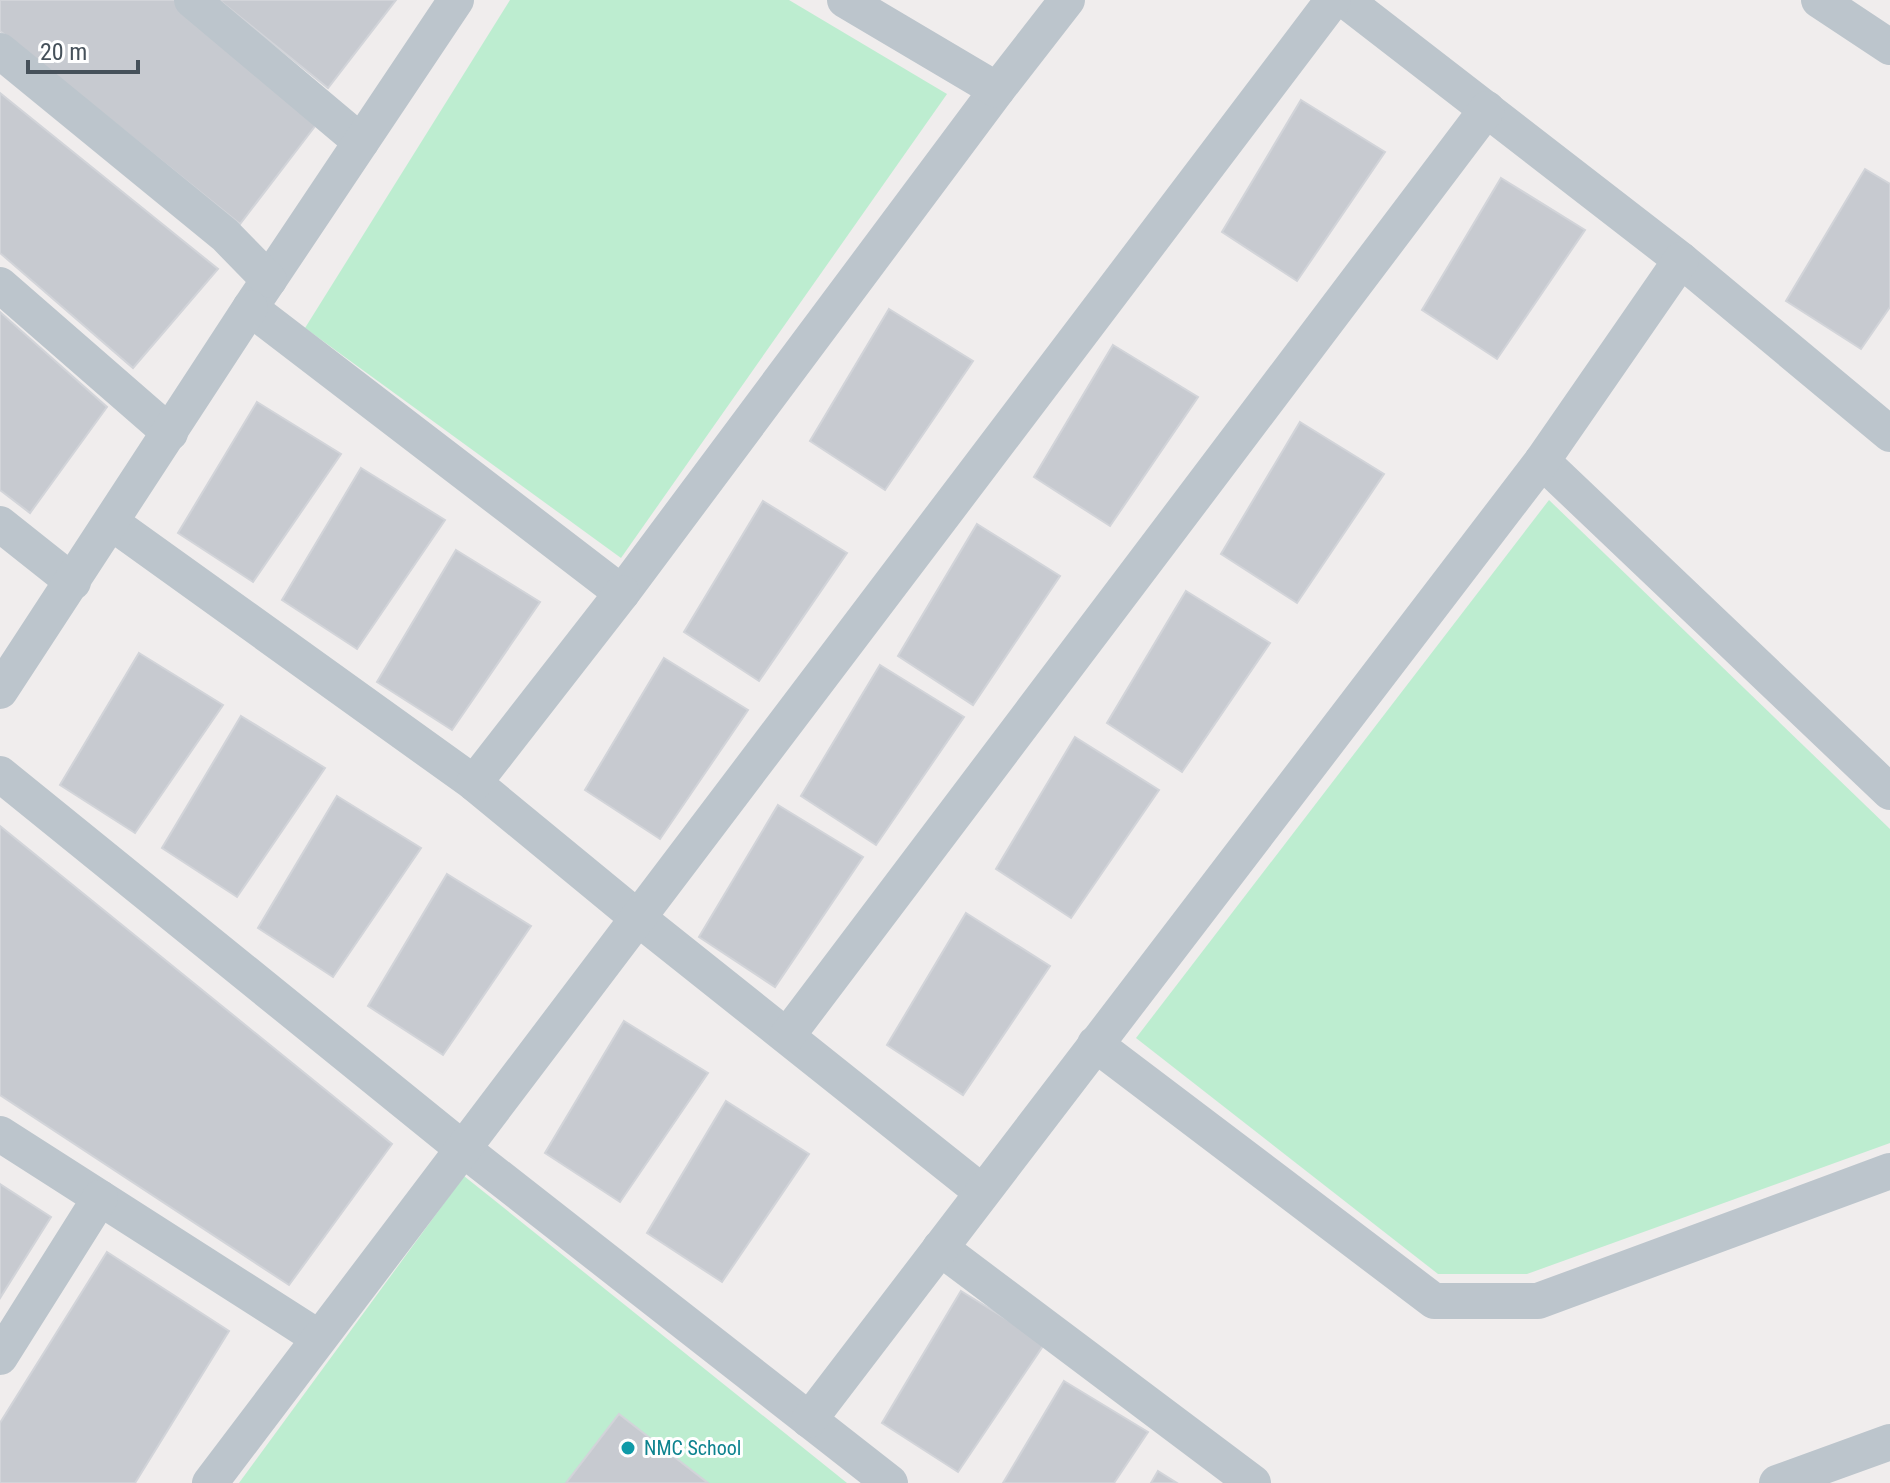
<svg xmlns="http://www.w3.org/2000/svg" width="1890" height="1483" font-family="'Roboto Condensed',sans-serif">
<style>
.green{fill:#bdedd0}
.building{fill:#c7cad0;stroke:#d2d4d9;stroke-width:2}
.lines{fill:none;stroke-linecap:round;stroke-linejoin:round}
.minor{stroke:#bcc5cc;stroke-width:36}
.culture-dot{fill:#0f9aa8;stroke:#fff;stroke-width:3}
.labels{text-anchor:middle;stroke-width:6;stroke-linejoin:round;paint-order:stroke}
.culture-label{font-size:20px;fill:#0d838f;stroke:#fff;text-anchor:start}
</style>
<rect width="100%" height="100%" fill="#f0eded"/>
<g class="green">
<polygon points="510,0 789,0 947,94 621,558 305,328"/>
<polygon points="1549,500 1890,829 1890,1143 1527,1274 1438,1274 1136,1038"/>
<polygon points="464,1176 847,1483 239,1483"/>
</g>
<g class="building">
<polygon points="0,0 175,0 316,125 240,224 0,31"/>
<polygon points="219,0 396,0 328,88"/>
<polygon points="0,93 218,269 133,368 0,253"/>
<polygon points="1301,100 1385,152 1297,281 1222,232"/>
<polygon points="1865,169 1890,184 1890,307 1861,349 1786,301"/>
<polygon points="1501,178 1585,230 1497,359 1422,310"/>
<polygon points="889,309 973,361 885,490 810,441"/>
<polygon points="0,312 107,407 30,513 0,490"/>
<polygon points="1113,345 1198,397 1110,526 1034,477"/>
<polygon points="257,402 341,454 253,582 178,533"/>
<polygon points="1300,422 1384,474 1297,603 1221,554"/>
<polygon points="361,468 445,520 357,649 282,600"/>
<polygon points="763,501 847,553 759,681 684,632"/>
<polygon points="977,524 1060,576 973,705 898,656"/>
<polygon points="456,550 540,602 452,730 377,682"/>
<polygon points="1186,591 1270,643 1182,772 1107,723"/>
<polygon points="139,653 223,705 135,833 60,785"/>
<polygon points="664,658 748,710 660,839 585,790"/>
<polygon points="880,665 964,717 876,845 801,796"/>
<polygon points="241,716 325,768 237,897 162,848"/>
<polygon points="1075,737 1159,790 1071,918 996,869"/>
<polygon points="337,796 421,848 333,977 258,928"/>
<polygon points="778,805 863,857 775,987 699,937"/>
<polygon points="0,826 392,1144 289,1285 0,1095"/>
<polygon points="447,874 531,926 443,1055 368,1006"/>
<polygon points="966,913 1050,966 963,1095 887,1045"/>
<polygon points="624,1021 708,1073 620,1202 545,1153"/>
<polygon points="726,1101 809,1154 722,1282 647,1233"/>
<polygon points="0,1184 51,1217 0,1298"/>
<polygon points="107,1252 229,1331 135,1483 0,1483 0,1423"/>
<polygon points="961,1291 1045,1343 958,1472 882,1423"/>
<polygon points="1064,1381 1148,1432 1114,1483 1003,1483"/>
<polygon points="619,1414 708,1483 566,1483"/>
<polygon points="1158,1471 1177,1483 1151,1483"/>
</g>
<g class="lines">
<g class="minor">
<polyline points="192,0 361,142"/>
<polyline points="456,0 250,308 622,593 997,90"/>
<polyline points="845,0 997,90 1067,0"/>
<polyline points="1345,0 1681,260 1890,434"/>
<polyline points="1819,0 1890,47"/>
<polyline points="0,51 225,235 269,280"/>
<polyline points="0,285 170,433"/>
<polyline points="1542,461 1890,792"/>
<polyline points="112,523 474,783 638,918 982,1192"/>
<polyline points="0,524 73,582"/>
<polyline points="0,691 250,308"/>
<polyline points="0,774 463,1149 890,1483"/>
<polyline points="474,783 622,593"/>
<polyline points="787,1036 1487,109"/>
<polyline points="1095,1044 1434,1301 1538,1301 1890,1171"/>
<polyline points="0,1134 319,1338"/>
<polyline points="940,1248 1253,1483"/>
<polyline points="0,1357 100,1198"/>
<polyline points="809,1420 1542,461 1681,260"/>
<polyline points="210,1483 1333,0"/>
<polyline points="1777,1483 1890,1442"/>
</g>
</g>
<circle class="culture-dot" cx="628" cy="1448" r="8"/>
<g class="labels">
<g class="culture-label">
<text x="644" y="1455">NMC School</text>
</g>
</g>
<path d="M28 60v12h110v-12" fill="none" stroke="#46515a" stroke-width="4"/>
<text x="40" y="60" font-size="24" fill="#46515a" stroke="#ffffff" stroke-width="6" paint-order="stroke">20 m</text>
</svg>
